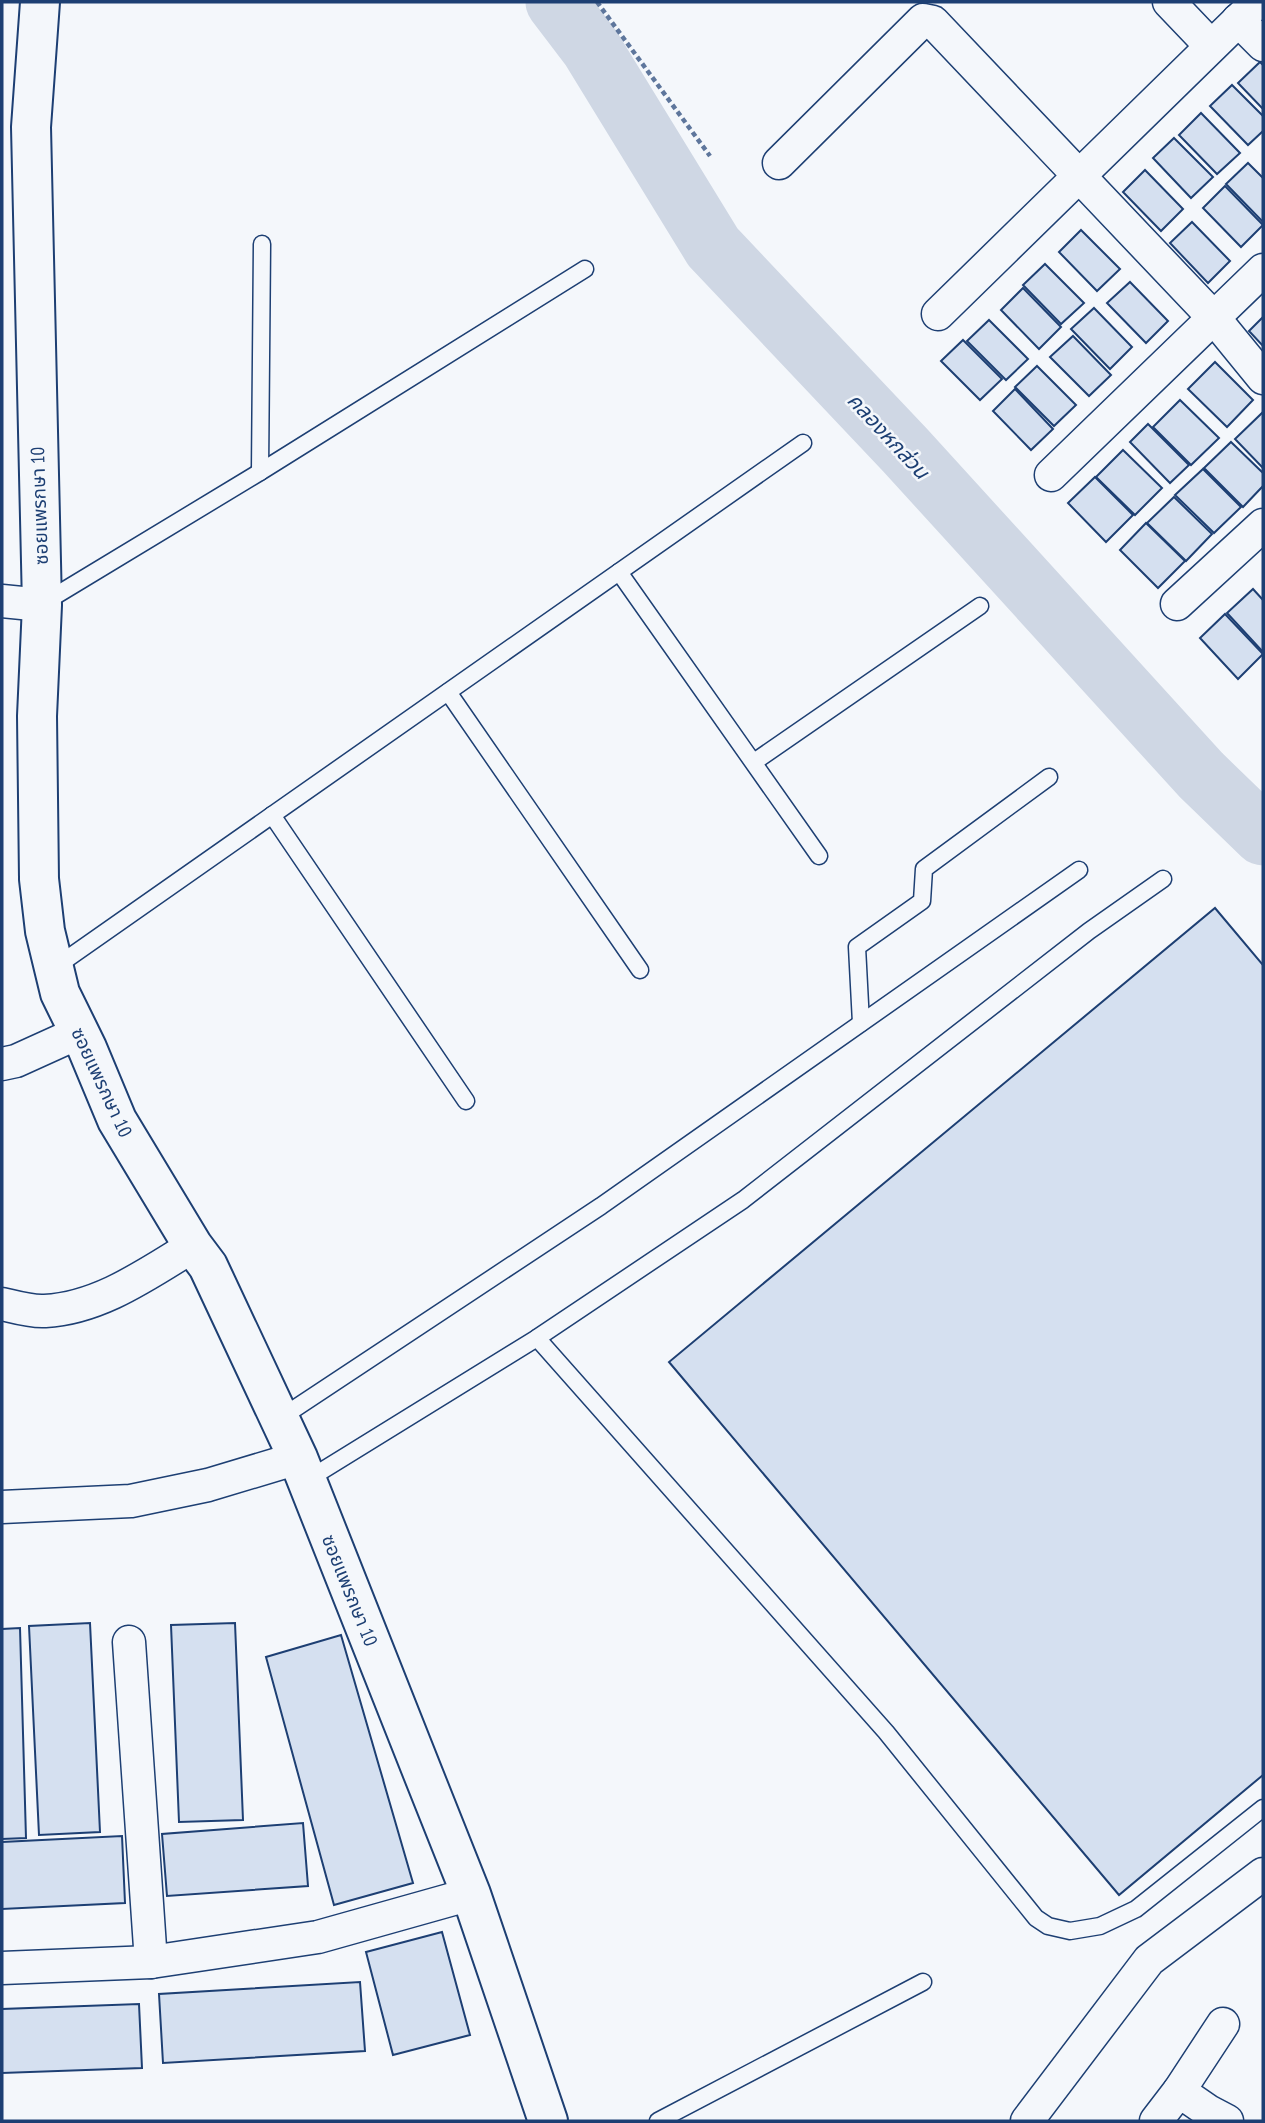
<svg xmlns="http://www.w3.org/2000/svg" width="1265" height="2123" font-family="'PT Sans Narrow','Noto Sans Thai',sans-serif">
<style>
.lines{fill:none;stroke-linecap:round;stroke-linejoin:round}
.river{stroke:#cfd7e4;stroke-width:61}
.building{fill:#d5e0f0;stroke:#1d3f73;stroke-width:2}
.service-casing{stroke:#1d3f73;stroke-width:19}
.minor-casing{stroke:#1d3f73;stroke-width:35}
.tertiary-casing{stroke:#1d3f73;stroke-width:42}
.path{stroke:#5e769c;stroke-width:4.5;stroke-dasharray:5 3.5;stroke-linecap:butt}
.service{stroke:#f4f7fb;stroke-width:16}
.minor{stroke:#f4f7fb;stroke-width:32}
.tertiary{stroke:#f4f7fb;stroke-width:38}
.labels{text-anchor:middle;stroke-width:5;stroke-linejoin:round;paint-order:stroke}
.street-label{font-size:19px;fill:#1d3f73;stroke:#f4f7fb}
.water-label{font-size:21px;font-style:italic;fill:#1d3f73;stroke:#f4f7fb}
</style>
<rect width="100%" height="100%" fill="#f4f7fb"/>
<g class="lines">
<polyline class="river" points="556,2 591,48 713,247 905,450 1201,775 1263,835"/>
</g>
<g class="building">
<polygon points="1260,62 1263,65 1263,109 1238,83"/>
<polygon points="1232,85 1263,116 1263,131 1248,145 1210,106"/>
<polygon points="1201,113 1240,153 1217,174 1179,135"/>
<polygon points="1174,138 1213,177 1191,198 1153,158"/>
<polygon points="1248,163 1263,178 1263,222 1226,184"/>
<polygon points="1145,170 1183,209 1161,231 1123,192"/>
<polygon points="1225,186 1263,225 1241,247 1203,208"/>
<polygon points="1192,222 1230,261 1208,283 1170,243"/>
<polygon points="1081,230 1120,269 1097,291 1059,252"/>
<polygon points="1045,264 1084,303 1061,324 1023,285"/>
<polygon points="1130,282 1168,321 1146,343 1107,303"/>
<polygon points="1023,288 1061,327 1039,349 1001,310"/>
<polygon points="1094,308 1132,347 1110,369 1071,329"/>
<polygon points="1263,317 1263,346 1249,331"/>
<polygon points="989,320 1028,359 1006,380 967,341"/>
<polygon points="1073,336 1111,375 1089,396 1050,357"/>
<polygon points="963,340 1002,379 980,400 941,361"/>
<polygon points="1215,362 1253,400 1227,427 1188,389"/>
<polygon points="1037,366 1076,405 1054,426 1015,387"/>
<polygon points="1015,389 1053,429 1031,450 993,411"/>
<polygon points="1180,400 1219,438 1191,465 1153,427"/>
<polygon points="1262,413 1263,414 1263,468 1235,439"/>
<polygon points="1148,424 1189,465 1170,483 1130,442"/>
<polygon points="1231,442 1263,473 1263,486 1243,507 1204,468"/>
<polygon points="1123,450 1162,488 1135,515 1096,477"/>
<polygon points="1203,469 1241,507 1214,533 1175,495"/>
<polygon points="1095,477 1133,515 1106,542 1068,503"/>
<polygon points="1174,497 1212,534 1186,561 1147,523"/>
<polygon points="1146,523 1185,561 1158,588 1120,550"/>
<polygon points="1253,589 1263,600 1263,652 1227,613"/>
<polygon points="1225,614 1263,654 1238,679 1200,638"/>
<polygon points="1215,908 1263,965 1263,1775 1119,1895 669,1362"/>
<polygon points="90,1623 100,1832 39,1835 29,1626"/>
<polygon points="235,1623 243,1820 179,1822 171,1625"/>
<polygon points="20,1628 26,1838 2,1839 2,1629"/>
<polygon points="341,1635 413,1883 334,1905 266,1657"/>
<polygon points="303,1823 308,1886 167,1896 162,1834"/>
<polygon points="122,1836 125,1903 2,1909 2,1842"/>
<polygon points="442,1932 470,2035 393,2055 366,1952"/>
<polygon points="360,1982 365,2051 163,2063 159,1994"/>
<polygon points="139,2004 142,2068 2,2073 2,2009"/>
</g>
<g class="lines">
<g class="service-casing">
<g id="service">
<polyline points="260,472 262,244"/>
<polyline points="619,572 819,856"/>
<polyline points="45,602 260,472 585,269"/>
<polyline points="448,692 640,970"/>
<polyline points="754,762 980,606"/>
<polyline points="272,815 466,1101"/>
<polyline points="54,968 803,443"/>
<polyline points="861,1023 857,947 922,901 924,869 1049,777"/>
<polyline points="537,1338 886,1732 1036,1918 1048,1926 1070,1931 1100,1926 1136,1909 1263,1808"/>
<polyline points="279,1419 601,1206 1079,870"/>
<polyline points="307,1480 537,1338 743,1200 1089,931 1163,879"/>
<polyline points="658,2121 923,1982"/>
</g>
</g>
<g class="minor-casing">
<g id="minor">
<polyline points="1169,2 1211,46"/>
<polyline points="1238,20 1263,45"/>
<polyline points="779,163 923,20 933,22 1214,318 1263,378"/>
<polyline points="938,314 1257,2"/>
<polyline points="1051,475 1263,270"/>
<polyline points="2,601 42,605"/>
<polyline points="1177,604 1263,525"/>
<polyline points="2,1064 16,1061 80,1032"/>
<path d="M2,1304c13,3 29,8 43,7 55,-3 102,-37 148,-65"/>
<polyline points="2,1507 131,1501 208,1485 298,1458"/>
<polyline points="129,1642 151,1962"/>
<polyline points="2,1968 151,1962 318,1937 471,1894"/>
<polyline points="1179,2091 1223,2024"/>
<polyline points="1027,2121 1149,1960 1263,1874"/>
<polyline points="1156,2121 1179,2091 1208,2111 1227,2121"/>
</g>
</g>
<g class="tertiary-casing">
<polyline id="tertiary" points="40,2 31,127 42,605 37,716 39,879 45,931 60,993 87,1048 117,1120 193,1246 208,1266 298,1458 424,1776 471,1894 548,2121"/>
</g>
<polyline class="path" points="597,2 710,156"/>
<use href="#service" class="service"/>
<use href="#minor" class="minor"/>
<use href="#tertiary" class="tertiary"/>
</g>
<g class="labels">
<g class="street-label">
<text transform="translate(39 506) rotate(-92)" y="7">ซอยแพรกษา 10</text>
<text transform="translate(102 1082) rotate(65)" y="7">ซอยแพรกษา 10</text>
<text transform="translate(350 1590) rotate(68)" y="7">ซอยแพรกษา 10</text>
</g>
<g class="water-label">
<text transform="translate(888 436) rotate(47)" y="7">คลองหกส่วน</text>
</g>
</g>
<rect width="1265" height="2123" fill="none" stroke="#1d3f73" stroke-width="7"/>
</svg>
